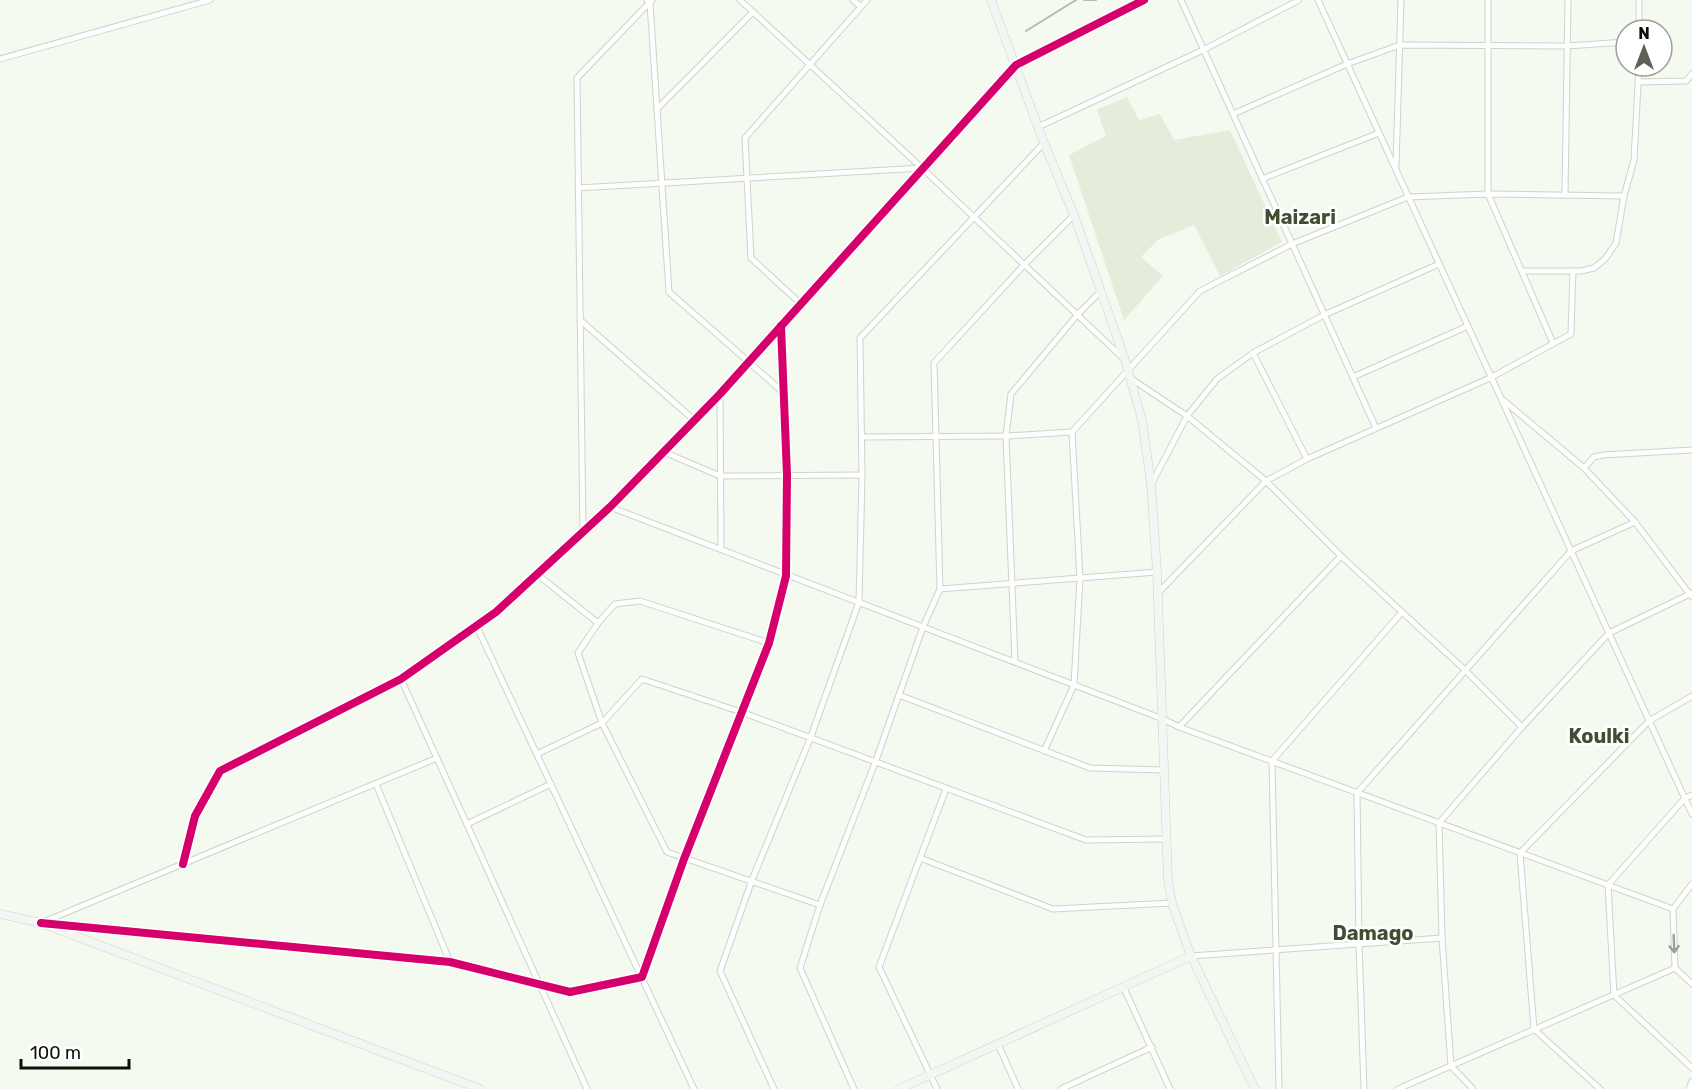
<svg xmlns="http://www.w3.org/2000/svg" width="1692" height="1089" font-family="Rubik,sans-serif">
<style>
.green{fill:#e4ecdc}
.lines{fill:none;stroke-linecap:round;stroke-linejoin:round}
.stream{stroke:#b1bda5;stroke-width:2}
.minor-casing{stroke:#ced4c9;stroke-width:7}
.secondary-casing{stroke:#ced4c9;stroke-width:9}
.minor{stroke:#fdfefd;stroke-width:5}
.secondary{stroke:#f3f6f2;stroke-width:8}
.cycleway-casing{stroke:#fff;stroke-width:11}
.cycleway{stroke:#d6006c;stroke-width:8}
.oneway{stroke:#9c9f9a}
.labels{text-anchor:middle;stroke-width:5;stroke-linejoin:round;paint-order:stroke}
.quarter-label{font-size:20px;font-weight:bold;fill:#404e31;stroke:#fff}
</style>
<rect width="100%" height="100%" fill="#f4faef"/>
<polygon class="green" points="1127,97 1139,120 1160,114 1174,140 1230,130 1282,242 1220,276 1194,225 1159,239 1141,257 1163,276 1124,320 1069,155 1106,136 1097,110"/>
<g class="lines">
<g class="stream">
<polyline points="1084,0 1096,0"/>
<polyline points="1026,31 1076,0"/>
</g>
<g class="minor-casing">
<g id="minor">
<polyline points="647,0 650,3 669,292 784,393"/>
<polyline points="740,0 922,168 1124,359"/>
<polyline points="853,0 861,7"/>
<polyline points="1181,0 1376,428"/>
<polyline points="1318,0 1692,814"/>
<polyline points="1488,0 1488,194 1553,343"/>
<polyline points="1639,0 1639,30"/>
<polyline points="0,59 210,0"/>
<polyline points="1639,82 1686,81 1692,74"/>
<polyline points="658,108 753,12"/>
<polyline points="1233,114 1347,64 1400,45 1567,46 1626,42"/>
<polyline points="1038,127 1203,50 1299,0"/>
<polyline points="1396,166 1401,0"/>
<polyline points="1262,179 1379,133"/>
<polyline points="578,188 922,168"/>
<polyline points="1565,194 1568,0"/>
<polyline points="1522,271 1581,271 1594,268 1605,259 1616,243 1624,196 1634,160 1639,66"/>
<polyline points="801,304 751,258 745,138 867,0"/>
<polyline points="580,320 694,420"/>
<polyline points="1253,353 1307,459"/>
<polyline points="1353,377 1468,326"/>
<polyline points="1130,378 1187,416 1266,481 1341,556 1465,670 1522,727"/>
<polyline points="720,394 721,549"/>
<polyline points="1503,400 1584,468 1635,522 1691,596"/>
<polyline points="862,437 1006,436 1072,432"/>
<polyline points="664,452 720,476 862,475"/>
<polyline points="1584,468 1594,457 1603,455 1692,450"/>
<polyline points="1152,483 1187,416 1217,379 1253,353 1324,315 1439,264"/>
<polyline points="610,507 1163,719 1179,727 1673,909"/>
<polyline points="583,533 577,78 652,0"/>
<polyline points="538,575 598,623"/>
<polyline points="940,589 1157,572"/>
<polyline points="1158,593 1266,481 1307,459 1490,378 1571,334 1573,271"/>
<polyline points="477,627 694,1089"/>
<polyline points="769,643 640,601 615,604 598,623 578,653 602,723 667,852 820,905"/>
<polyline points="1015,662 1006,436 1011,394 1078,314 1101,291"/>
<polyline points="401,679 587,1089"/>
<polyline points="899,695 1090,768 1164,770"/>
<polyline points="1179,727 1341,556"/>
<polyline points="1044,751 1074,685 1080,578 1072,432 1200,291 1292,244 1408,197 1488,194 1624,196"/>
<polyline points="537,754 602,723 642,679 741,712 1086,840 1166,839"/>
<polyline points="376,784 450,962"/>
<polyline points="1692,795 1685,798 1608,885 1614,995 1692,1068"/>
<polyline points="467,824 551,784"/>
<polyline points="920,858 1053,909 1172,903"/>
<polyline points="183,864 195,816 220,771 401,679 496,612 610,507 720,394 1016,65 1144,0"/>
<polyline points="1692,884 1673,909 1675,968 1692,984"/>
<polyline points="41,923 437,758"/>
<polyline points="49,924 450,962 570,992 642,977 684,859 769,643 786,576 787,475 781,326"/>
<polyline points="1191,956 1442,938"/>
<polyline points="1123,986 1170,1089"/>
<polyline points="998,1044 1018,1089"/>
<polyline points="774,1089 720,971 752,880 810,739 859,602 862,475 860,338 1044,143"/>
<polyline points="854,1089 800,968 820,905 875,763 923,627 940,589 934,363 1024,265 1074,215"/>
<polyline points="937,1089 879,967 946,789"/>
<polyline points="1061,1089 1152,1047"/>
<polyline points="1279,1089 1272,761 1402,612"/>
<polyline points="1364,1089 1359,944 1357,793 1571,551 1635,522"/>
<polyline points="1398,1089 1675,968"/>
<polyline points="1473,1089 1451,1066 1442,938 1439,823 1522,727 1609,633 1692,593"/>
<polyline points="1600,1089 1534,1029 1520,853 1649,721 1692,696"/>
<polyline points="1689,1089 1692,1081"/>
</g>
</g>
<g class="secondary-casing">
<g id="secondary">
<polyline points="991,0 1044,143 1074,215 1125,360 1142,420 1151,484 1157,572 1168,880 1172,903 1191,956 1255,1089"/>
<polyline points="0,914 41,923 480,1089"/>
<polyline points="899,1089 1191,956"/>
</g>
</g>
<use href="#minor" class="minor"/>
<use href="#secondary" class="secondary"/>
<g class="cycleway-casing">
<g id="cycleway">
<polyline points="183,864 195,816 220,771 401,679 496,612 610,507 720,394 1016,65 1144,0"/>
<polyline points="41,923 450,962 570,992 642,977 684,859 769,643 786,576 787,475 781,326"/>
</g>
</g>
<use href="#cycleway" class="cycleway"/>
</g>
<defs><path id="oneway-shaft" d="M-6 0H5M1.5-3L5.5 0L1.5 3" fill="none" stroke-width="1.6" stroke-linecap="round" stroke-linejoin="round" transform="scale(1.5)"/></defs>
<use class="oneway" href="#oneway-shaft" transform="translate(1674 944) rotate(88)"/>
<g class="labels">
<g class="quarter-label">
<text x="1300" y="224">Maizari</text>
<text x="1599" y="743">Koulki</text>
<text x="1373" y="940">Damago</text>
</g>
</g>
<g transform="translate(1644 48)"><circle r="28" fill="#ffffff" stroke="#9d9f9b" stroke-width="1.5"/>
<path d="M0-4.5L10 22L0 15L-10 22Z" fill="#5c6257"/>
<text y="-9" font-size="16" font-weight="bold" text-anchor="middle" fill="#0a1005">N</text>
</g>
<path d="M21 1059v9h108v-9" fill="none" stroke="#0a1005" stroke-width="3"/>
<text x="30" y="1059" font-size="18" fill="#0a1005" stroke="#ffffff" stroke-width="4.5" paint-order="stroke">100 m</text>
</svg>
